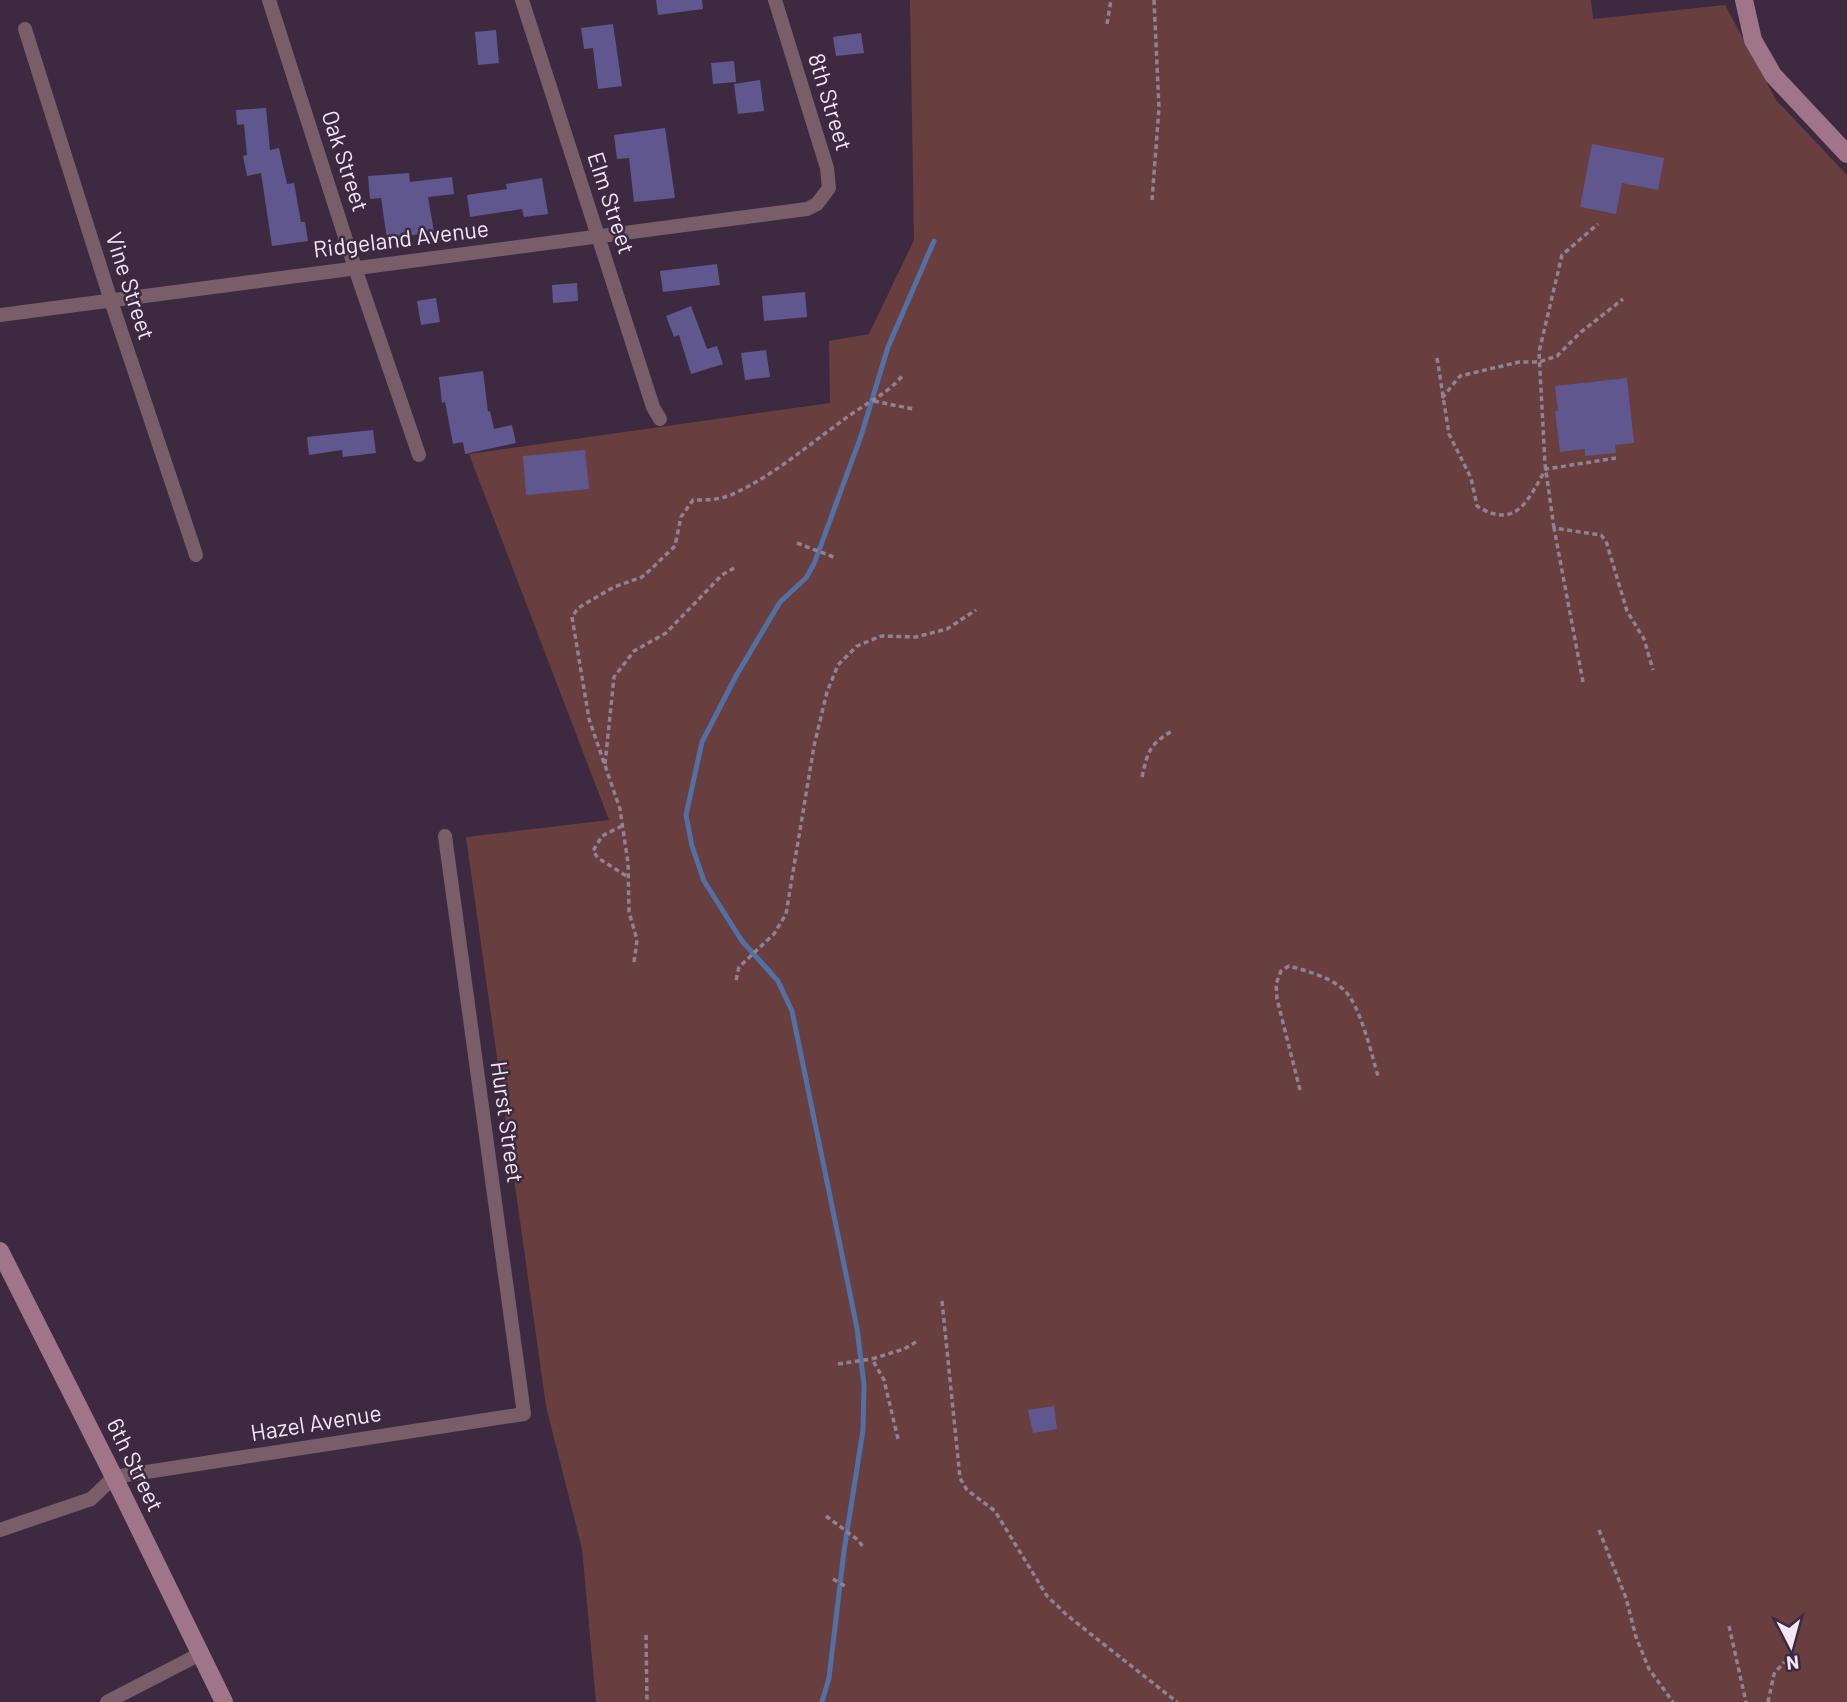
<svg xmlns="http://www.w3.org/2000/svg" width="1847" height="1702" font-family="Barlow,sans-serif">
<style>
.green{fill:#683e3e}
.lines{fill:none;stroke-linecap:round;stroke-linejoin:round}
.stream{stroke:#5370a4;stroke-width:5}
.building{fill:#60578f}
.path{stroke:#908194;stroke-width:3.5;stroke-dasharray:5 3.5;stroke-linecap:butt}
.street{stroke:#795e6a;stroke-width:14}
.secondary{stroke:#a07589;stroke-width:18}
.labels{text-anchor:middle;stroke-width:5;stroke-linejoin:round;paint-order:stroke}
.street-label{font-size:23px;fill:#f3e7f6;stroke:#3d2a41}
</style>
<rect width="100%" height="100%" fill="#3d2a41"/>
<polygon class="green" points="910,0 1591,0 1593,19 1725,5 1776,100 1847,175 1847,1702 596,1702 582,1549 546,1406 466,837 609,820 469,454 830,403 829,341 869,334 914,240"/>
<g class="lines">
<polyline class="stream" points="822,1702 829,1678 844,1551 863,1430 864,1385 857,1328 792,1011 778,981 742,941 704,881 692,846 686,815 702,742 736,676 780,602 806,578 814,564 861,436 888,347 934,241"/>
</g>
<g class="building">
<polygon points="656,0 702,0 703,9 658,15"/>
<polygon points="613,24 622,86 598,89 593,48 584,49 581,28"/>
<polygon points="496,30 499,63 478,65 475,32"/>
<polygon points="861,33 864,53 836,56 833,37"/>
<polygon points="734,61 736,82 713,84 711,63"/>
<polygon points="760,80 764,111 738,114 734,84"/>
<polygon points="266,108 270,150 279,148 287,184 294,183 301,222 305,222 308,241 272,246 261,173 247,176 243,156 247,155 244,124 237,125 236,110"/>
<polygon points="665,128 675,198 634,202 629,158 617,159 614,135"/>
<polygon points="1592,144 1664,158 1658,190 1622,183 1616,214 1580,207"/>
<polygon points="409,173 410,182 452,177 454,194 428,197 434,232 387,239 381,198 370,199 368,176"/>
<polygon points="542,178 548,214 524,217 522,209 470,217 467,195 507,189 506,184"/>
<polygon points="717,264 720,285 663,292 660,271"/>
<polygon points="577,283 578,301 553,303 552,285"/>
<polygon points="805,292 807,317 764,321 762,296"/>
<polygon points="436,298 440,322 421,325 417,301"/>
<polygon points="691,306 707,349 717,346 723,364 691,374 679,335 674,337 666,316"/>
<polygon points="766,350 770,377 745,380 741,353"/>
<polygon points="483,371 488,412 490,411 494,429 512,425 516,443 465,454 463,442 453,444 445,402 442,403 439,377"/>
<polygon points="1627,378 1634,443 1615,445 1616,453 1585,456 1585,449 1560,452 1555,411 1558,411 1555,386"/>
<polygon points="373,430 376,453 343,457 342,450 309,455 307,437"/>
<polygon points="585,450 589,489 526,495 523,456"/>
<polygon points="1054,1406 1057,1429 1033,1433 1028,1410"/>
</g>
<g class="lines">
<g class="path">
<polyline points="1107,24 1111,0"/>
<polyline points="1152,200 1159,108 1154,0"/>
<path d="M1437,358l12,76 22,44 6,28c40,25 51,-7 69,-37l70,-11"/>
<polyline points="1442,398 1460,376 1519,362 1539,362 1557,356 1581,332 1623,299"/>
<polyline points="874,401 913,409"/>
<polyline points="1554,528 1545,464 1539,352 1562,255 1598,224"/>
<polyline points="797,543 836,558"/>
<polyline points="1583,682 1554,528 1601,535 1606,541 1627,611 1644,639 1653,670"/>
<polyline points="605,764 614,677 634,651 666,633 722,575 736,567"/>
<path d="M1142,777c6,-26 7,-32 30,-46"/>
<polyline points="622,826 602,836 593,851 598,858 628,877"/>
<path d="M634,962l3,-22 -8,-28 -1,-49 -8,-54 -31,-90 -17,-102 6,-9 36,-21 28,-10 8,-7 25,-24 6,-29 12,-17c15,0 28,0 42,-7 43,-20 79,-53 118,-80 20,-14 34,-19 51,-39"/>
<polyline points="736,980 739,967 774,934 786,914 814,746 827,692 838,665 857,646 881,636 916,637 947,629 976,610"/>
<path d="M1300,1090l-23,-91 -1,-15 5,-13 8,-5c18,5 41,11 55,24 16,14 28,66 34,86"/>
<polyline points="942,1301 960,1478 967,1490 995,1511 1047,1596 1068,1616 1177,1702"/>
<polyline points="838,1364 872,1359"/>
<polyline points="898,1439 884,1380 872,1359 904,1349 916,1342"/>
<polyline points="826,1516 858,1540 863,1547"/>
<polyline points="1599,1530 1626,1598 1636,1637 1649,1669 1673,1702"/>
<polyline points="833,1579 847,1587"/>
<polyline points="1729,1626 1746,1702"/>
<polyline points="646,1635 647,1702"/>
<polyline points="1768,1702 1774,1674 1784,1662"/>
</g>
<g class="street">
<polyline points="269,0 355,268 419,455"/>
<polyline points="522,0 653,407 660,419"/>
<polyline points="25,29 111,301 196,555"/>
<polyline points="0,315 807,209 817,204 829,188 827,168 775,0"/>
<polyline points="0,1530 91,1499 114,1477 524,1414 445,836"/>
<polyline points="107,1702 200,1654"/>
</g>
<g class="secondary">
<polyline points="1744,0 1753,40 1773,75 1847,154"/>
<polyline points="0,1251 114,1477 224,1702"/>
</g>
</g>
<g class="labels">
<g class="street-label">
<text transform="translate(830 102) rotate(73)" y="8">8th Street</text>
<text transform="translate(345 161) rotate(72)" y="8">Oak Street</text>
<text transform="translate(611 203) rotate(72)" y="8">Elm Street</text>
<text transform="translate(401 239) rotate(-7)" y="8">Ridgeland Avenue</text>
<text transform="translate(130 286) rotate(72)" y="8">Vine Street</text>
<text transform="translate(507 1122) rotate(82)" y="8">Hurst Street</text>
<text transform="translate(316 1423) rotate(-9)" y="8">Hazel Avenue</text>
<text transform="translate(135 1465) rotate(64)" y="8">6th Street</text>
</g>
</g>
<g transform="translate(1791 1646) rotate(174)" stroke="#3d2a41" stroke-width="5" paint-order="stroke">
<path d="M0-5L12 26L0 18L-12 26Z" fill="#f3e7f6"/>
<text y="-10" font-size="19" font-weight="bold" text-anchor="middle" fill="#f3e7f6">N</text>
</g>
</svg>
